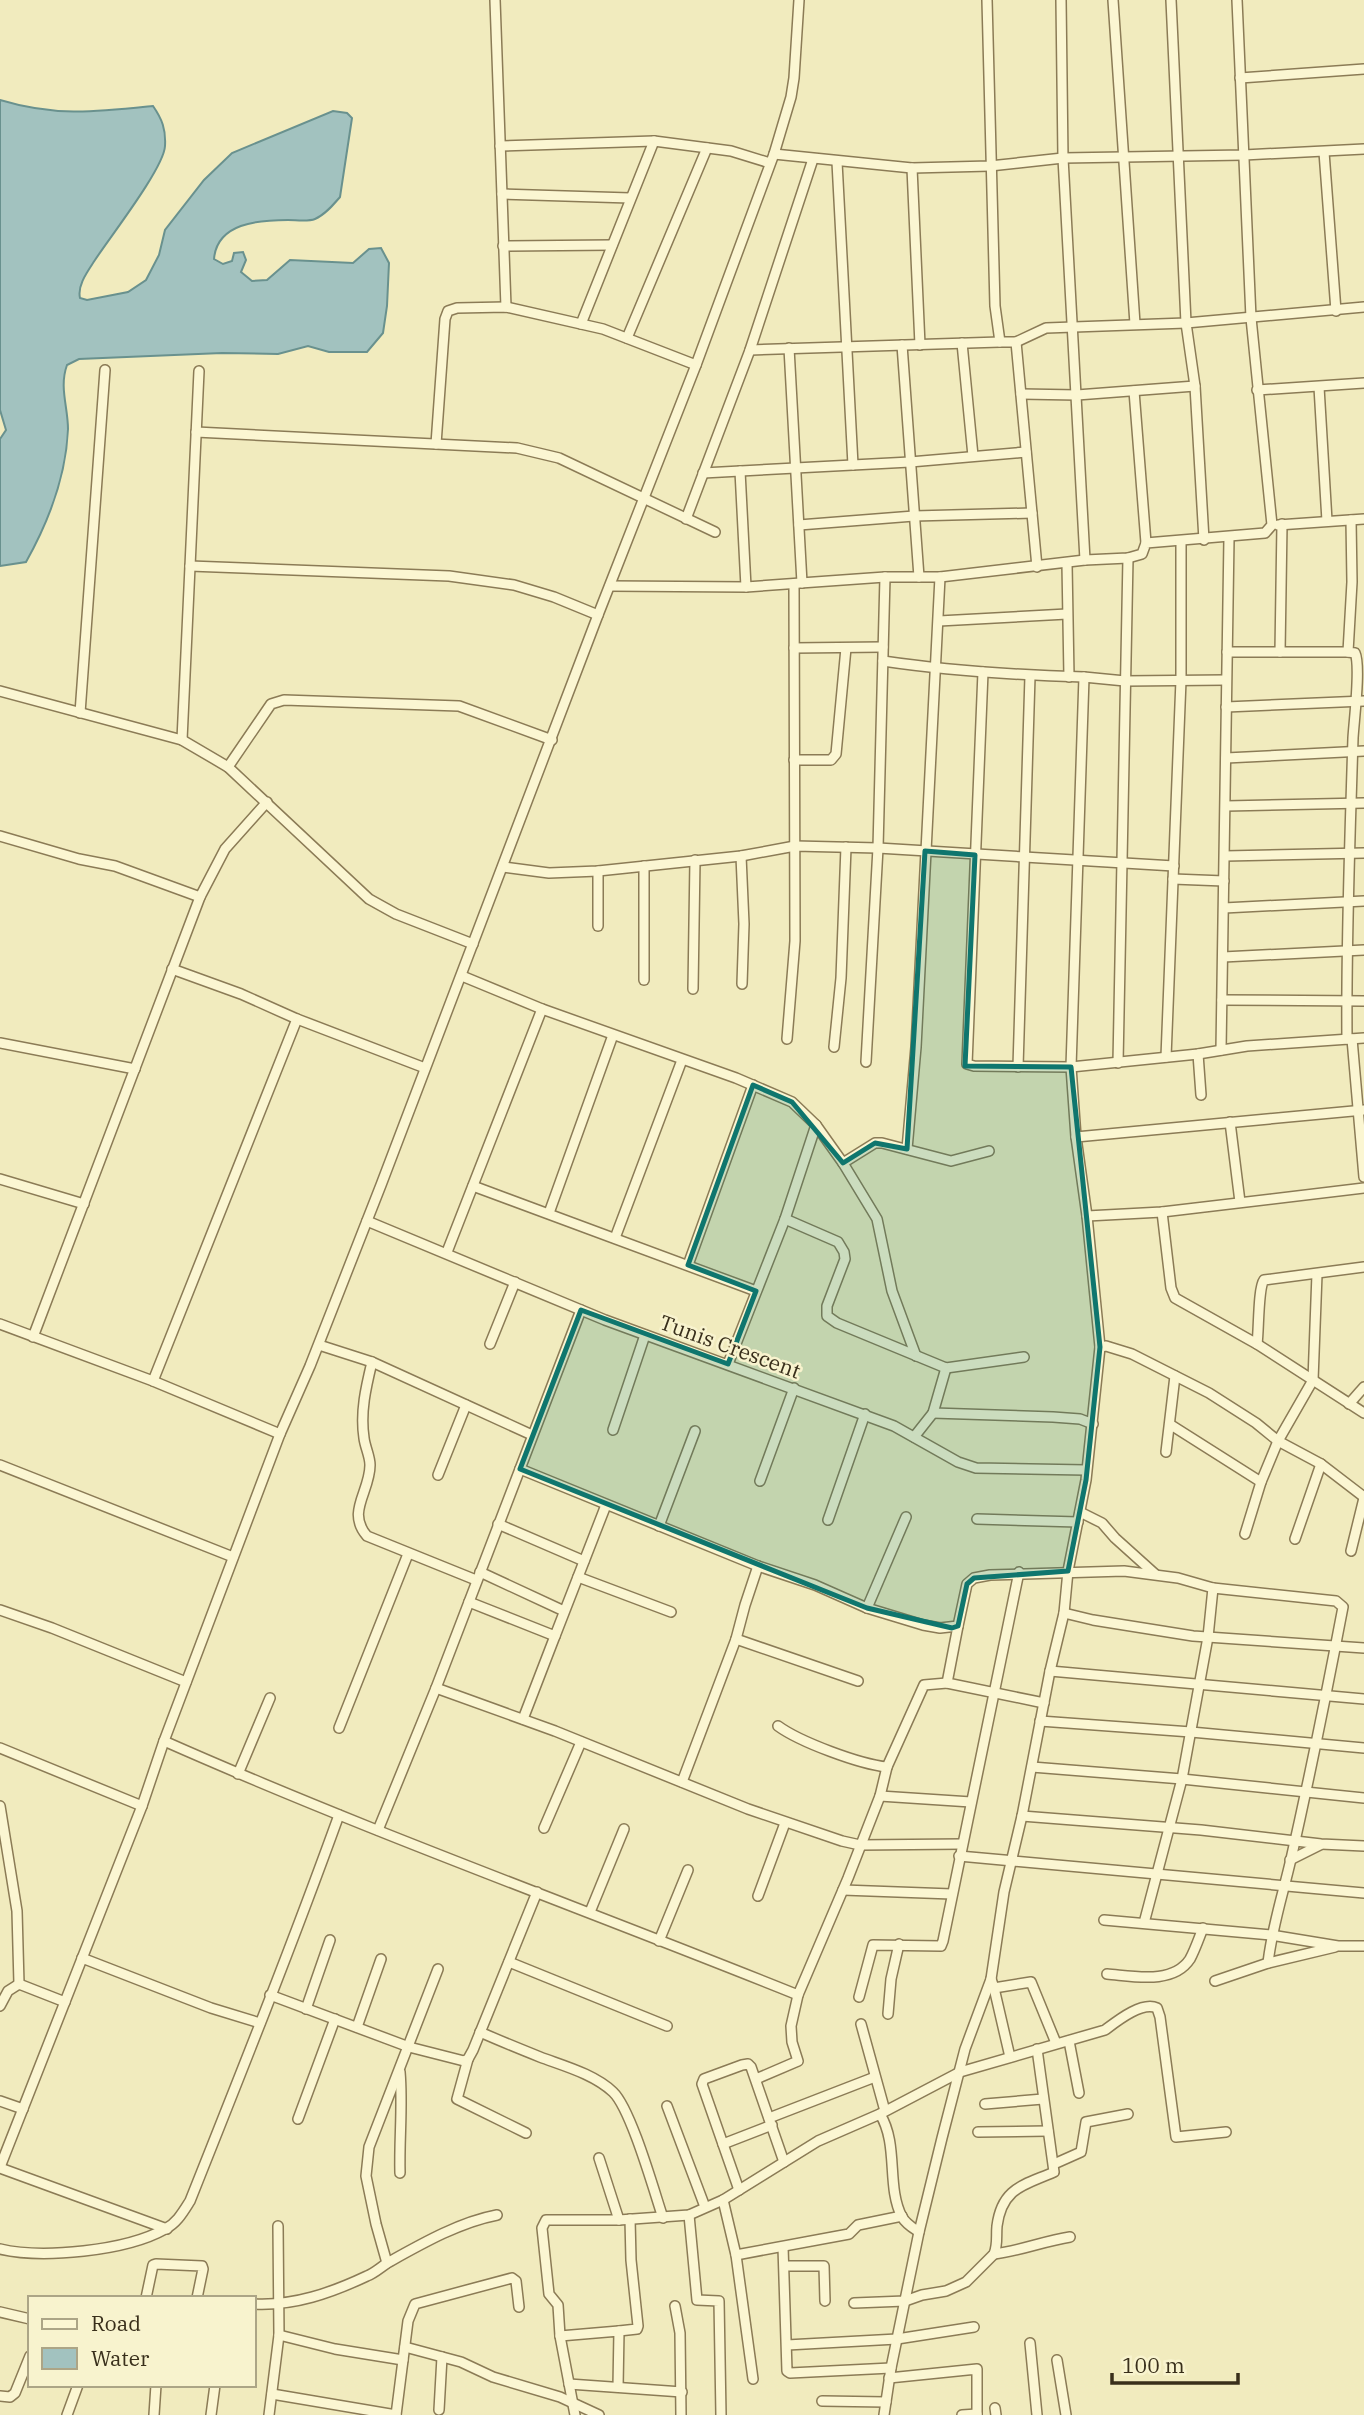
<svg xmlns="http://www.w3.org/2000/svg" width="1364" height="2415" font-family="'IBM Plex Serif',serif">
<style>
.water{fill:#a2c2bf;stroke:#69918e;stroke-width:2}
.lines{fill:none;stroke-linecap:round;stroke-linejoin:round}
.minor-casing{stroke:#8b7b56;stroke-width:12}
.minor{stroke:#fbf6d2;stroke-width:9}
.marked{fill:#0f766e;fill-opacity:0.2;stroke:#0f766e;stroke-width:5;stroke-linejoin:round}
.labels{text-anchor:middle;stroke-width:5;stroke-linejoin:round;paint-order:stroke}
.street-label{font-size:21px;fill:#392f1b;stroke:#f8f3ce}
</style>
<rect width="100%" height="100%" fill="#f1ebbe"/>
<path class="water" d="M0,100c56,17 96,12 153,6 9,13 13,23 12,40 -1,22 -55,91 -70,114 -7,11 -18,25 -15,38l7,2 41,-8 18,-12 13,-25 6,-25 39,-50 28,-27 101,-42 14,2 5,5 -12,79c-7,8 -15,18 -25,22 -7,3 -19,1 -27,1 -30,0 -71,3 -74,39l9,5 9,-3 2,-8 9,-1 3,8 -5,12 11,9 15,-1 23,-20 63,3 16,-14 12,-1 8,15 -2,43 -4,27 -16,19h-38l-21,-6 -30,8 -56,-1 -143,6 -12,6c-8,22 1,42 1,64 -2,48 -19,92 -42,133l-26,4v-127l6,-9 -6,-20z"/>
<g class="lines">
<g class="minor-casing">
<g id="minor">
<polyline points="495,0 506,307"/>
<polyline points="987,0 995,306 1000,342 1016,342 1046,328 1186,323 1364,307"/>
<polyline points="1061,0 1063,158 1085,560"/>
<polyline points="1113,0 1135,324"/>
<polyline points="1171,0 1186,323 1195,386 1204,540"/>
<polyline points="1240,78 1364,69"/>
<polyline points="500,146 654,141 731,151 770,163"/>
<polyline points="1324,152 1336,311"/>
<polyline points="774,154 912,168 990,166 1063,158 1244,155 1364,149"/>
<polyline points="837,162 853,465"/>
<polyline points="912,168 920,345"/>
<polyline points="502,194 630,198"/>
<polyline points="503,246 612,245"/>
<polyline points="581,324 654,141"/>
<polyline points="627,338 707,148"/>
<polyline points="1016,342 1037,567"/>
<polyline points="962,343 973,456"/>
<polyline points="902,345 919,577"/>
<polyline points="789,348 802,583"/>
<polyline points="750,350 1000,342"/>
<polyline points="1319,387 1327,521"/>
<polyline points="1257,390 1364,383"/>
<polyline points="1134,391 1146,543"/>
<polyline points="1021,394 1077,395 1195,386"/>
<polyline points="196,432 517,448 559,458 715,532"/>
<polyline points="436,444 445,319 448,311 457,308 506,307 603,329 696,365"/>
<polyline points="740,471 746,587"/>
<polyline points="703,473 910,462 1026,452"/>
<polyline points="686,519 750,350 813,159"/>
<polyline points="799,525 914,516 1032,513"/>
<polyline points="1278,525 1364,519"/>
<polyline points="1067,564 1069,677"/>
<polyline points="190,566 449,576 514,585 554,597 598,615"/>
<polyline points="610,586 746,587 885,577 940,577 1085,560 1128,558 1142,554 1146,543 1265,533 1272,525 1251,318 1237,0"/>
<polyline points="939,621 1067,614"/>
<polyline points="794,648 883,647"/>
<polyline points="1227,652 1348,652"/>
<polyline points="1280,652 1282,524"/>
<path d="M883,661c67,10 134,14 201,16"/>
<polyline points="983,672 967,1064 974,1066 1071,1067 1198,1054 1247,1046 1364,1038"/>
<polyline points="1226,680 1125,681 1084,677 1071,1067 1076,1137 1364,1110"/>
<polyline points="0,691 182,740 228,767 369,899 396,914 473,944"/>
<polyline points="1226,707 1364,701"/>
<polyline points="80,713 105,370"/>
<polyline points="182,740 199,371"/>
<polyline points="1226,758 1364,751"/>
<polyline points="794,760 831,760 836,754 846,648"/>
<polyline points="228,767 271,704 284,700 459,706 552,740"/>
<polyline points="1226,806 1364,803"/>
<polyline points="0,836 79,859 115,866 200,897"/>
<polyline points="741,856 744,924 742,984"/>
<polyline points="1225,856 1364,853"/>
<polyline points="503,867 549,873 598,871 741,856 795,846 878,848 1174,866"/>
<polyline points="598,871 598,926"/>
<polyline points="1173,879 1224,881"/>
<polyline points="1224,908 1364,901"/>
<polyline points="1223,957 1364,950"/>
<polyline points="172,969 241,994 297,1019 425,1068"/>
<polyline points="462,976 542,1009 736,1078 792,1102 816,1125 843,1163 877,1219 892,1291 916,1356"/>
<polyline points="644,980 644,866"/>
<polyline points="693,989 695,860"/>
<polyline points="1222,1000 1364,1001"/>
<polyline points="787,1039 795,941 794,584"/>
<path d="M1347,1039c-1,-100 3,-201 6,-301 1,-18 8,-72 2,-85l-7,-1 4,-70 -1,-62"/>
<polyline points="1352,1039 1364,1177"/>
<polyline points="0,1043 135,1069"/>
<polyline points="834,1047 841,978 846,847"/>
<polyline points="1221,1050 1229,538"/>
<polyline points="1198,1054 1201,1095"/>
<polyline points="1166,1057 1181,680 1181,542"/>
<polyline points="866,1062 878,848 885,577"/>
<polyline points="1118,1063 1128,558"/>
<polyline points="1018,1067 1030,676"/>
<polyline points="1230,1122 1240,1202"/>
<polyline points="907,1149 916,1047 940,577"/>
<polyline points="843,1163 875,1143 882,1143 951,1161 989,1151"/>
<polyline points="0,1179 84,1204"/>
<polyline points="473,1186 756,1291"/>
<polyline points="1162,1212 1171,1288 1175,1298 1257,1344 1364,1413"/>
<polyline points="549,1213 613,1035"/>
<polyline points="1087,1216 1162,1212 1364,1188"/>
<polyline points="785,1219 838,1242 844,1252 845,1259 827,1306 827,1316 837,1323 946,1368 1024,1357"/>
<polyline points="367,1221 605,1320 894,1426 958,1462 976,1468 1086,1470"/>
<polyline points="615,1238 682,1060"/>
<polyline points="447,1252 542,1009"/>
<polyline points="688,1265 753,1085"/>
<polyline points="0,1324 153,1381 280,1434"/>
<polyline points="33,1337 200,897 225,849 267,802"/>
<polyline points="490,1344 515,1282"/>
<path d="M1257,1344c2,-14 1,-56 7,-64l100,-13"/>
<polyline points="319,1345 372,1362 532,1435"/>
<polyline points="1100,1347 1106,1346 1132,1354 1209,1393 1256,1423 1278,1441 1321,1464 1364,1497"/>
<path d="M372,1362c-6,25 -12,50 -8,76 1,9 6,18 6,27 0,27 -24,47 -3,71l109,44"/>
<polyline points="728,1364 785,1219 816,1125"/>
<polyline points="153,1381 297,1019"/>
<polyline points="1349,1404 1364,1387"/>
<polyline points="933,1413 1053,1417 1080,1419 1093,1424"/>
<polyline points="1171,1425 1261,1482"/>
<polyline points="613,1430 645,1335"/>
<polyline points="914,1437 933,1413 946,1368"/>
<polyline points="1166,1452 1175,1376"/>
<polyline points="0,1465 233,1557"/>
<polyline points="520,1469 758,1566 815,1585 867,1608 923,1625 940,1628 958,1626 967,1584 974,1578 990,1575 1124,1571 1178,1578 1213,1588 1208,1637 1182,1779 1144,1923"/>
<polyline points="438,1475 466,1405"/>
<polyline points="760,1481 794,1388"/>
<polyline points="1080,1512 1102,1523 1115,1538 1155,1574"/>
<polyline points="977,1519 1078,1522"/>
<polyline points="828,1520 865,1414"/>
<polyline points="498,1524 584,1561"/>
<polyline points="659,1526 695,1431"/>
<polyline points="1245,1534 1261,1482 1278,1441 1313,1380 1317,1274"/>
<polyline points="1295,1539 1321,1464"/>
<polyline points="1351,1551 1364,1498"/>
<polyline points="480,1572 564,1611"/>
<polyline points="578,1577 671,1612"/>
<path d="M1213,1588l123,13 7,6c-16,84 -33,168 -52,252 -8,35 -19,68 -23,104"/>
<polyline points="469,1602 555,1636 606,1505"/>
<polyline points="867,1608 906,1517"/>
<polyline points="0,1610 52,1628 186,1682"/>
<polyline points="1064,1613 1093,1620 1193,1636 1364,1648"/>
<polyline points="958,1626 947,1683 1044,1703"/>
<polyline points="736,1639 858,1681"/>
<polyline points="1050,1671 1364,1699"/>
<polyline points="436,1688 555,1731 748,1809 842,1841 860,1845 962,1844"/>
<polyline points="523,1719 555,1636"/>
<polyline points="1040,1721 1191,1732 1364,1748"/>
<path d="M778,1726c22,16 81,38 109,41l37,-82 23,-2"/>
<polyline points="339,1728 408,1554"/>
<path d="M164,1741c208,92 423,169 634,254l50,-117 32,-82 7,-29"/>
<polyline points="0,1748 142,1806"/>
<polyline points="1032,1767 1182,1779 1364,1798"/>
<polyline points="238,1774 270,1698"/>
<polyline points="682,1782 736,1639 745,1605 758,1566"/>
<polyline points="880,1796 971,1802"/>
<polyline points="0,1806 17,1911 19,1984"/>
<polyline points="1022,1816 1201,1830 1321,1844 1364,1846"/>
<polyline points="544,1828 581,1742"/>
<polyline points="378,1830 436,1688 581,1310"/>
<polyline points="959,1856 1364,1893"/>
<polyline points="1290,1860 1320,1845"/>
<polyline points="843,1890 952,1894"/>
<polyline points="758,1896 785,1823"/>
<polyline points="590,1912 624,1829"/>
<polyline points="1104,1920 1271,1935 1338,1946 1364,1946"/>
<polyline points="659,1941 688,1870"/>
<polyline points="82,1958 211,2008 260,2023"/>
<polyline points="509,1962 667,2026"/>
<path d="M1107,1974c26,2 66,11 83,-15 5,-9 9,-21 13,-31"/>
<polyline points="991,1979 994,1988 1031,1982 1056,2043"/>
<polyline points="1215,1981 1268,1963 1335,1947"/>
<polyline points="994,1988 1010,2057"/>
<polyline points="270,1995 409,2047 464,2061 468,2059 473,2050 537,1892"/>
<polyline points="859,1997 873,1945 941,1946 943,1941 1019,1572"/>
<polyline points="0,2006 8,1991 19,1984 65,2002"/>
<polyline points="306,2009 330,1940"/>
<polyline points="888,2014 891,1979 899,1944"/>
<polyline points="861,2024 885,2111"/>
<polyline points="357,2027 381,1959"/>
<path d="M480,2032c20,9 40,17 60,25 24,9 54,17 73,35 18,17 41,99 50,126"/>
<polyline points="1069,2041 1079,2093"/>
<polyline points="468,2059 457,2099 526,2133"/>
<polyline points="756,2079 798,2061 792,2042 791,2026 798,1995"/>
<polyline points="0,2101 23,2109"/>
<polyline points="985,2104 1043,2099"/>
<polyline points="667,2106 705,2207"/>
<path d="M880,2114c19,31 6,72 22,103 4,7 11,11 17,15"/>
<polyline points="769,2118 875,2077"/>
<polyline points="298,2119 335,2019"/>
<polyline points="978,2132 1048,2131"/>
<polyline points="723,2144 772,2125"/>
<polyline points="599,2158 619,2220"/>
<polyline points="1054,2164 1081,2152 1086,2122 1128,2114"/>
<polyline points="0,2167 142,1806 164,1741 280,1434 310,1366 381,1185 598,615 696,365 774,154 791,97 794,78 799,0"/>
<polyline points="0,2168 167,2229"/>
<path d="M400,2173c-1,-34 3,-67 0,-101"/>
<polyline points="739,2190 702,2084 704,2079 742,2065 748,2064 751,2067 784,2162"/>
<polyline points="723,2200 736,2255 753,2379"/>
<polyline points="689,2215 697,2300 719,2301 721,2415"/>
<polyline points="783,2247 787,2371 790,2373 891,2368"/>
<path d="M0,2249c42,10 126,2 165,-20 12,-6 18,-17 25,-28 51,-128 102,-256 149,-386"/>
<path d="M994,2254c26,-3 50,-13 76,-17"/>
<polyline points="736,2255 849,2234 858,2225 902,2216"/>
<polyline points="387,2263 376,2224 366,2176 369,2147 438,1969"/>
<polyline points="785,2266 824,2266 825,2301"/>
<polyline points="146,2298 153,2265 156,2264 202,2266 203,2269 197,2298"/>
<path d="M854,2303l51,-2 17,-6 24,-4 20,-9 28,-28c4,-10 2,-18 3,-28 5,-39 28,-41 57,-54l-17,-123"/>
<path d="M254,2304c40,2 77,-11 113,-28 8,-3 15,-10 22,-14 34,-19 71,-40 108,-47"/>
<polyline points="675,2306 680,2333 681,2415"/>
<polyline points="0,2312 30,2319"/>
<polyline points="619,2331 637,2329 638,2326 631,2260 630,2219"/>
<polyline points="279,2335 335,2349 403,2360"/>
<polyline points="560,2336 619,2331 618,2387"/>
<polyline points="1030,2343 1037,2415"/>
<polyline points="787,2345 897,2339 974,2327"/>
<polyline points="405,2347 461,2362 493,2377 560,2397 599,2415"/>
<polyline points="1057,2360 1066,2415"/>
<polyline points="889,2378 977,2369 977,2415"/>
<polyline points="569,2384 682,2392"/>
<polyline points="272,2394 396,2415"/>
<polyline points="0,2396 10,2397 15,2393 30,2356"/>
<polyline points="822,2401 886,2402"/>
<polyline points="995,2408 996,2415"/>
<polyline points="439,2410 442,2357"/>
<polyline points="67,2415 78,2385"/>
<polyline points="154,2415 156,2385"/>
<polyline points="211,2415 215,2385"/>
<polyline points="269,2415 279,2335 278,2226"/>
<polyline points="396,2415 408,2321 415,2304 512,2278 516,2281 519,2307"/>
<path d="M575,2415l-15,-79 -2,-31 -9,-11 -7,-66 4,-8h73l70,-5 34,-15 95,-59 62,-27 80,-42 145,-42c12,-9 37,-29 52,-22l3,9 16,120 50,-5"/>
<polyline points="884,2415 891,2368 919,2232 942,2138 965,2049 991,1979 1004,1892 1022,1816 1050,1671 1064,1613 1068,1571 1086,1480 1100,1347 1087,1216 1076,1137"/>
<polyline points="962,2415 977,2414"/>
</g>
</g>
<use href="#minor" class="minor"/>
</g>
<path class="marked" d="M925,851l50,4 -10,211 106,1 29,280 -14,133 -18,91 -94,7 -7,6 -9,42 -6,2 -85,-20 -347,-139 61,-159 147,54 28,-73 -68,-26 65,-180 39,17 51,61 32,-20 32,6z"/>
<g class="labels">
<g class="street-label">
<text transform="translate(730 1347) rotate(20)" y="7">Tunis Crescent</text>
</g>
</g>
<rect x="28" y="2296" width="228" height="91" fill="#f8f3ce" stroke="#aca586" stroke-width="2"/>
<rect x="42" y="2319" width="35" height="10" fill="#fbf6d2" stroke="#aca586" stroke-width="2"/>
<text x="91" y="2331" font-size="21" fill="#392f1b">Road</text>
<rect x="42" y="2348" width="35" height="21" fill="#a2c2bf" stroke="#aca586" stroke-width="2"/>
<text x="91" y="2366" font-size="21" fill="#392f1b">Water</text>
<path d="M1112 2373v10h126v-10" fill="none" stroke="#392f1b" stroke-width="3.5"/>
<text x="1122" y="2373" font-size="21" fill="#392f1b" stroke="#f8f3ce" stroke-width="5" paint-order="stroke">100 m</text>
</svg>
